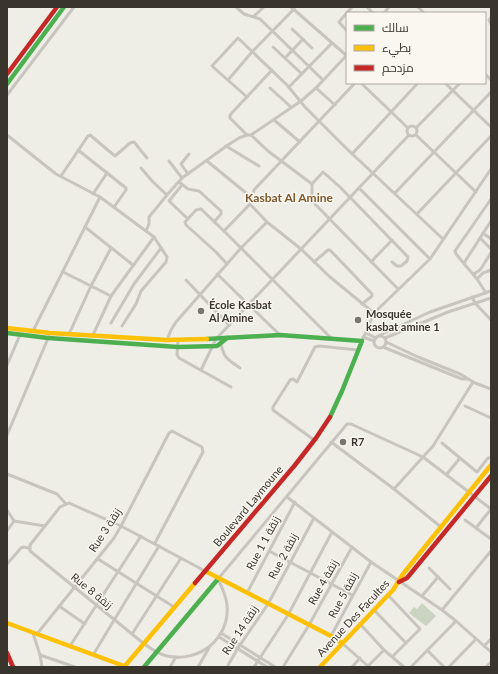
<svg xmlns="http://www.w3.org/2000/svg" width="498" height="674" font-family="Lato,Cairo,sans-serif">
<style>
.green{fill:#cbd4c1}
.lines{fill:none;stroke-linecap:round;stroke-linejoin:round}
.street{stroke:#c8c5be;stroke-width:3}
.fast{stroke:#4caf50;stroke-width:4.5}
.slow{stroke:#ffc107;stroke-width:4.5}
.jam{stroke:#c62828;stroke-width:4.5}
.poi-dot{fill:#78756d;stroke:#f9f7ef;stroke-width:1.5}
.labels{text-anchor:middle;stroke-width:3;stroke-linejoin:round;paint-order:stroke}
.poi-label{font-size:11px;font-weight:bold;fill:#39342c;stroke:#f9f7ef;text-anchor:start}
.street-label{font-size:11px;fill:#39342c;stroke:#f9f7ef}
.neighbourhood-label{font-size:12px;font-weight:bold;fill:#80582d;stroke:#f9f7ef}
</style>
<rect width="100%" height="100%" fill="#eeede6"/>
<polygon class="green" points="422,603 436,616 426,626 409,613 414,607 417,609"/>
<g class="lines">
<g class="street">
<polyline points="236,7 244,14 260,19 323,80"/>
<polyline points="291,7 347,56"/>
<polyline points="367,7 373,13"/>
<polyline points="418,7 424,13"/>
<polyline points="384,13 389,7"/>
<polyline points="254,16 264,7"/>
<polyline points="491,17 489,20 491,24"/>
<polyline points="292,29 312,48"/>
<polyline points="347,31 339,22 352,7"/>
<polyline points="273,47 302,74"/>
<polyline points="346,56 316,88 301,101 251,135 268,151 312,184 312,198 315,204 398,289"/>
<polyline points="285,58 303,39"/>
<polyline points="485,74 491,80"/>
<polyline points="228,80 252,52 294,9"/>
<polyline points="361,83 408,128"/>
<polyline points="445,83 491,127"/>
<polyline points="289,87 332,43"/>
<polyline points="270,88 291,107"/>
<polyline points="316,88 335,105"/>
<polyline points="7,95 74,7"/>
<polyline points="247,97 212,66 238,38 287,85 305,107 346,148 443,239"/>
<polyline points="274,120 300,142"/>
<circle cx="412" cy="131" r="5"/>
<polyline points="416,128 460,83"/>
<polyline points="7,135 56,174 100,197 150,234 154,237 167,257 166,262 141,291 136,304 122,326"/>
<polyline points="247,135 230,118 230,115 272,70"/>
<polyline points="416,135 476,192"/>
<polyline points="226,146 259,166"/>
<polyline points="78,150 126,188 126,190 114,207"/>
<polyline points="352,154 418,83"/>
<polyline points="169,161 182,178"/>
<polyline points="207,161 251,197"/>
<polyline points="141,168 153,182 167,195"/>
<polyline points="188,174 181,164 189,154"/>
<polyline points="61,176 88,136 90,135 115,156 130,143 134,142 147,158"/>
<polyline points="179,182 188,189 199,191 221,211 221,214 214,222"/>
<polyline points="312,184 323,172 340,187 408,257 407,261 401,266 397,266 392,262"/>
<polyline points="182,185 169,201 188,219"/>
<polyline points="359,188 430,259"/>
<polyline points="395,193 491,92"/>
<polyline points="93,194 107,173"/>
<polyline points="491,199 455,251 456,254 477,279 483,273 491,270"/>
<polyline points="250,204 267,222 301,249 330,277 374,313"/>
<polyline points="417,214 491,136"/>
<polyline points="85,227 133,265"/>
<polyline points="146,231 149,224 149,217 167,195 182,178 228,145 239,138 247,135 251,135"/>
<polyline points="224,231 250,204 254,190 355,83"/>
<polyline points="483,233 491,239"/>
<polyline points="480,238 491,249"/>
<polyline points="314,262 328,250 330,250 372,294 372,296 362,304"/>
<polyline points="371,262 392,240"/>
<polyline points="464,263 491,221"/>
<polyline points="227,264 216,252 186,225 185,222 196,210 201,209 224,231 332,339"/>
<polyline points="63,272 111,296"/>
<polyline points="217,274 280,335"/>
<polyline points="474,274 480,270 491,253"/>
<polyline points="477,279 486,293"/>
<polyline points="186,280 229,325"/>
<polyline points="472,297 475,303 491,320"/>
<polyline points="111,323 134,284 161,248"/>
<polyline points="33,331 100,197"/>
<polyline points="366,333 376,338"/>
<polyline points="69,334 91,286 111,248"/>
<polyline points="93,335 111,296 154,237"/>
<polyline points="378,336 430,312 491,291"/>
<circle cx="380" cy="342" r="6"/>
<polyline points="363,337 374,341"/>
<polyline points="385,338 448,312 491,298"/>
<polyline points="167,340 171,330 176,322 241,248 267,222"/>
<polyline points="178,340 177,355 179,358 231,387"/>
<polyline points="362,341 374,313 430,259 491,169"/>
<polyline points="386,342 418,357 460,374 475,383 491,389"/>
<path d="M221,344c3,15 7,15 19,24"/>
<polyline points="383,347 462,379 468,379"/>
<polyline points="7,365 20,335"/>
<polyline points="201,370 216,339 409,135"/>
<polyline points="465,406 491,418"/>
<polyline points="7,435 49,336"/>
<polyline points="314,440 273,410 273,407 290,380 293,379 297,382 315,347 319,346 358,350"/>
<polyline points="331,442 394,489 441,527"/>
<polyline points="442,443 460,458"/>
<polyline points="7,474 57,494 66,504"/>
<polyline points="447,474 460,458 477,472 488,458 491,458"/>
<polyline points="394,489 433,446 473,382"/>
<polyline points="287,497 371,562 442,610 456,621 491,652"/>
<polyline points="7,510 14,521 7,531"/>
<polyline points="465,520 491,539"/>
<polyline points="14,521 45,526"/>
<polyline points="476,528 491,509"/>
<polyline points="269,551 352,595"/>
<polyline points="98,559 174,607"/>
<polyline points="7,564 21,548 24,547 29,548"/>
<polyline points="429,568 450,589"/>
<path d="M205,571l-84,-45 -52,-23 -9,4 -30,38v6l113,92c8,6 15,11 24,13 33,7 63,-18 60,-51 -1,-9 -5,-18 -9,-26l129,-155h4l72,33 68,52"/>
<polyline points="247,593 295,502"/>
<polyline points="388,595 420,629 393,656"/>
<polyline points="422,596 438,577"/>
<polyline points="59,606 85,624"/>
<polyline points="374,610 406,643"/>
<polyline points="442,610 491,551"/>
<polyline points="360,624 384,650 404,667"/>
<polyline points="33,633 40,655 42,667"/>
<polyline points="221,633 275,667"/>
<polyline points="37,634 114,538 121,526 169,433 172,431 202,447 203,452 155,543"/>
<polyline points="132,634 181,558"/>
<polyline points="331,636 371,562"/>
<polyline points="219,637 267,667"/>
<polyline points="342,643 369,667"/>
<polyline points="70,646 141,536"/>
<polyline points="484,646 491,639"/>
<polyline points="427,650 444,667"/>
<polyline points="40,655 75,667"/>
<polyline points="93,655 159,546"/>
<polyline points="368,666 384,650"/>
<polyline points="170,667 176,657"/>
<polyline points="198,667 209,648"/>
<polyline points="227,667 238,648 268,604 314,518"/>
<polyline points="254,667 288,615 332,532"/>
<polyline points="283,667 309,625 352,547"/>
<polyline points="352,667 360,658"/>
<polyline points="411,667 456,621"/>
<polyline points="449,667 476,639"/>
<polyline points="486,667 491,662"/>
</g>
<g class="fast">
<polyline points="7,84 64,7"/>
<polyline points="7,333 48,338 178,347 217,346 227,338"/>
<polyline points="207,339 280,335 362,341 342,391 330,417"/>
<polyline points="144,667 218,579"/>
</g>
<g class="slow">
<polyline points="7,328 50,333 167,340 207,339"/>
<polyline points="205,571 331,636 342,643"/>
<polyline points="7,623 124,666"/>
<polyline points="124,667 195,583"/>
<polyline points="320,667 393,590 403,574 491,465"/>
</g>
<g class="jam">
<polyline points="7,74 57,7"/>
<polyline points="399,582 407,578 491,476"/>
<polyline points="195,583 295,465 316,438 330,417"/>
<polyline points="7,653 13,667"/>
</g>
</g>
<g class="poi-dot">
<circle cx="201" cy="311" r="4"/>
<circle cx="358" cy="320" r="4"/>
<circle cx="343" cy="442" r="4"/>
</g>
<g class="labels">
<g class="poi-label">
<text x="209" y="309">École Kasbat<tspan x="209" dy="13">Al Amine</tspan></text>
<text x="366" y="318">Mosquée<tspan x="366" dy="13">kasbat amine 1</tspan></text>
<text x="351" y="446">R7</text>
</g>
<g class="street-label">
<text transform="translate(248 506) rotate(-50)" y="4">Boulevard Laymoune</text>
<text transform="translate(105 530) rotate(-57)" y="4">Rue 3 زنقة</text>
<text transform="translate(263 543) rotate(-62)" y="4">Rue 1 زنقة 1</text>
<text transform="translate(283 556) rotate(-62)" y="4">Rue 2 زنقة</text>
<text transform="translate(323 582) rotate(-61)" y="4">Rue 4 زنقة</text>
<text transform="translate(92 591) rotate(39)" y="4">Rue 8 زنقة</text>
<text transform="translate(343 595) rotate(-62)" y="4">Rue 5 زنقة</text>
<text transform="translate(353 618) rotate(-47)" y="4">Avenue Des Facultes</text>
<text transform="translate(240 630) rotate(-57)" y="4">Rue 14 زنقة</text>
</g>
<g class="neighbourhood-label">
<text x="289" y="202">Kasbat Al Amine</text>
</g>
</g>
<rect width="498" height="674" fill="none" stroke="#39342c" stroke-width="16"/>
<rect x="346" y="12" width="140" height="72" fill="#f9f7ef" stroke="#aca9a1"/>
<rect x="354" y="25" width="20" height="6" fill="#4caf50" stroke="#aca9a1"/>
<text x="382" y="32" font-size="12" fill="#39342c">سالك</text>
<rect x="354" y="45" width="20" height="6" fill="#ffc107" stroke="#aca9a1"/>
<text x="382" y="52" font-size="12" fill="#39342c">بطيء</text>
<rect x="354" y="65" width="20" height="6" fill="#c62828" stroke="#aca9a1"/>
<text x="382" y="72" font-size="12" fill="#39342c">مزدحم</text>
</svg>
